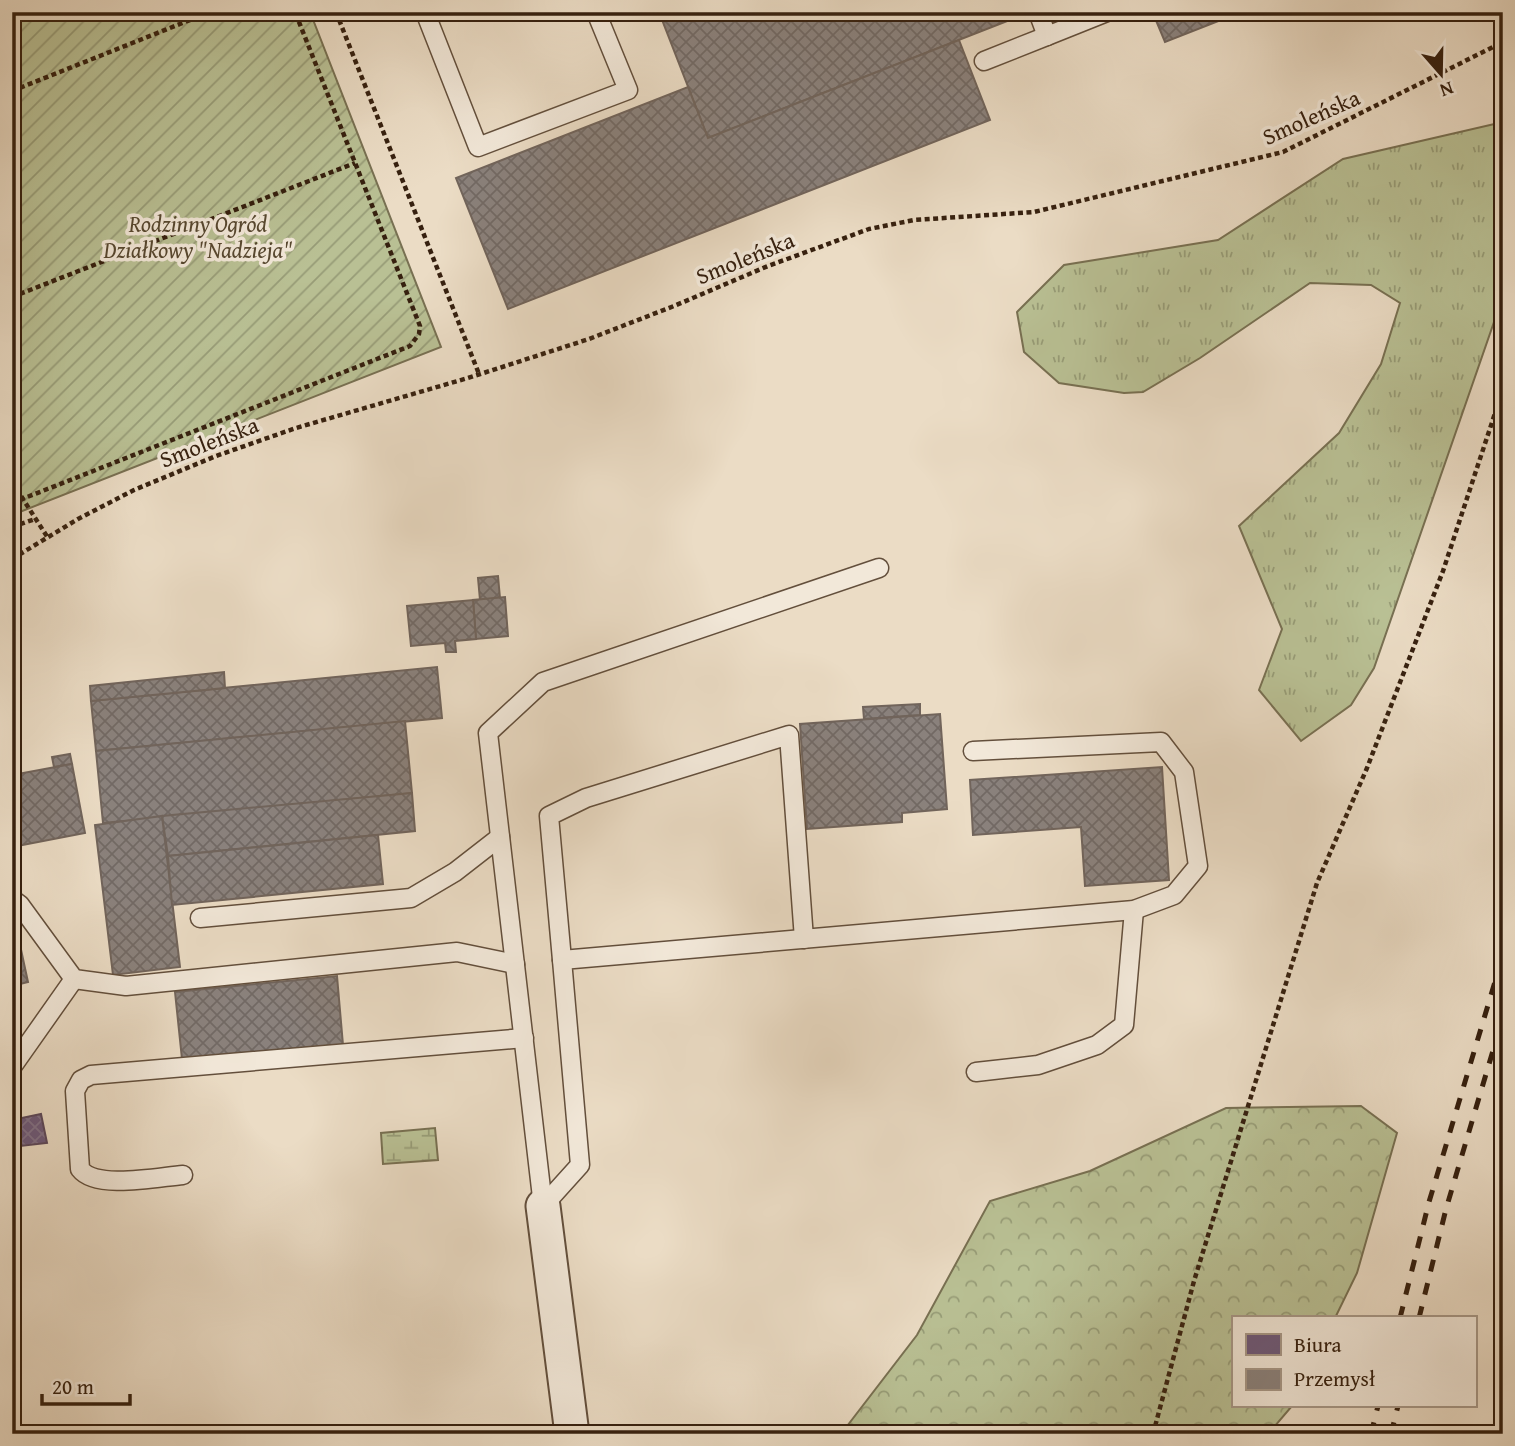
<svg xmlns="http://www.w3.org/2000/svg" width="1515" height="1446" font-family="'Gentium Book Plus',serif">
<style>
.grass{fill:url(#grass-tufts);stroke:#787052;stroke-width:2}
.forest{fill:url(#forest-crowns);stroke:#787052;stroke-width:2}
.wetland{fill:url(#wetland-marsh);stroke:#787052;stroke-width:2}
.garden{fill:url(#garden-furrows);stroke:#787052;stroke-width:2}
.offices{fill:url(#offices-cross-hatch);stroke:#5c485a;stroke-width:2}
.industry{fill:url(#industry-cross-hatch);stroke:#71645b;stroke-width:2}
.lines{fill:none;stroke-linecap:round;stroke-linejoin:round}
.service-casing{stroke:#634f3c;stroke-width:21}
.minor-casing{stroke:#634f3c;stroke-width:37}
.path{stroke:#36200f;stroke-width:4.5;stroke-dasharray:5 3.5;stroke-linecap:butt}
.service{stroke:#f2e8d9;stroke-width:18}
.minor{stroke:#f2e8d9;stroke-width:33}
.rail{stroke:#36200f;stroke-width:5;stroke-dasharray:12 12;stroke-linecap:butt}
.labels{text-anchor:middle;stroke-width:7;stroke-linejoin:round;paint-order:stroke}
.street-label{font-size:23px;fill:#36200f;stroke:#f2e8d9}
.park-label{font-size:23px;font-style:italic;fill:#574830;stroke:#f2e8d9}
</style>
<defs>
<pattern id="grass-tufts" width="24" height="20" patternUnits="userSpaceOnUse" patternTransform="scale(1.75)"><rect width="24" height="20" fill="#b9c094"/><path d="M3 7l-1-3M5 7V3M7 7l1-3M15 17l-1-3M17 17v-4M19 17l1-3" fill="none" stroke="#979c77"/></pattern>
<pattern id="forest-crowns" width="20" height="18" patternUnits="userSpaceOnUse" patternTransform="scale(1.75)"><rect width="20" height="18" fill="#b9c094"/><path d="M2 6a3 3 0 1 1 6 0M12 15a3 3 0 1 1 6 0" fill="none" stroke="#979c77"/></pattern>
<pattern id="wetland-marsh" width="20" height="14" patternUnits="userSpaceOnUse" patternTransform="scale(1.75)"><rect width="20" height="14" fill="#b9c094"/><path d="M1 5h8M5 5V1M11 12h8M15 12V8" fill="none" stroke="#979c77"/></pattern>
<pattern id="garden-furrows" width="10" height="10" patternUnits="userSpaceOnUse" patternTransform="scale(1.75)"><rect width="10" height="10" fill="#b9c094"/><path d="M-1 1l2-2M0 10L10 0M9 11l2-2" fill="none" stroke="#979c77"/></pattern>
<pattern id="offices-cross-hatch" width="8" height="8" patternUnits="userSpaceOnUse" patternTransform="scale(1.75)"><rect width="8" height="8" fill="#6d597a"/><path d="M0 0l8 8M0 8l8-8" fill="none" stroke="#827289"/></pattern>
<pattern id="industry-cross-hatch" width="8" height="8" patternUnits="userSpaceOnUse" patternTransform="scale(1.75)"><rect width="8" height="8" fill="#8a817c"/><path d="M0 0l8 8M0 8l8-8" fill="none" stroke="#726964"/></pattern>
</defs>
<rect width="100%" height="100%" fill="#ebdcc5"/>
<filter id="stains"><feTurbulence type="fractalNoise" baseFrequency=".00286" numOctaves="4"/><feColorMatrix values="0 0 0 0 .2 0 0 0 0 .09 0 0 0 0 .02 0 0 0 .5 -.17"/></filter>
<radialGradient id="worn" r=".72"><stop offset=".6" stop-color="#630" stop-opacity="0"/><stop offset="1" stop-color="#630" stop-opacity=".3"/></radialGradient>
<polygon class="grass" points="1503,122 1503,296 1374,668 1351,705 1301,741 1259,690 1282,629 1239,526 1339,433 1381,364 1400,303 1371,285 1310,283 1200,358 1143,392 1124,393 1059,383 1024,352 1017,312 1064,265 1218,240 1343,159"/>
<polygon class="forest" points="1361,1106 1397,1133 1357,1273 1335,1318 1233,1318 1233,1406 1292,1406 1268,1434 841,1434 917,1335 990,1201 1090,1171 1226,1108"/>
<polygon class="wetland" points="435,1128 438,1160 383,1164 381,1133"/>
<polygon class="garden" points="12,12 310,12 441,347 12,515"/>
<polygon class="offices" points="41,1114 47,1143 12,1147 12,1120"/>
<g class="industry">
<polygon points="659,12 1006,12 1010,20 708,138"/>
<polygon points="1169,12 1233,12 1234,15 1165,42 1155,18"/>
<polygon points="959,40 990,120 508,309 456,178 688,87 708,138"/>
<polygon points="498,576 500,598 480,600 478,578"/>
<polygon points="505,597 508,636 476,639 473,600"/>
<polygon points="473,600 476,639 455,641 456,652 446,652 445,643 411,646 407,606"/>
<polygon points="437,667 442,718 96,751 91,701"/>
<polygon points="224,672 225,688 91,701 90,686"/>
<polygon points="920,704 920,715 864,719 863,707"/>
<polygon points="940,714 947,809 902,813 902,822 807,829 800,724"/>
<polygon points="405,721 412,793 103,823 96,751"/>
<polygon points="70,754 72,764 54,767 52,757"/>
<polygon points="72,764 85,833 12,847 12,775"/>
<polygon points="1162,767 1169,880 1085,886 1081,827 973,835 970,780"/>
<polygon points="412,793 415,831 168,856 162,816"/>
<polygon points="162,816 180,967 113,975 95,825"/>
<polygon points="378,835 383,884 172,905 168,856"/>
<polygon points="20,945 28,982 12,986 12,947"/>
<polygon points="337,976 343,1045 182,1059 175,992"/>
</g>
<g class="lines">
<g class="service-casing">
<g id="service">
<polyline points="425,12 478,147 628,90 596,12"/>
<polyline points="1038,12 1047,36 1107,12"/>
<polyline points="984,61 1047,36"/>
<polyline points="12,899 20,905 74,979 126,986 457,952 515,964"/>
<polyline points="200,918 411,898 455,872 500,837"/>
<polyline points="562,960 549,816 586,798 789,735 804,939"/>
<polyline points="12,1067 74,979"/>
<polyline points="976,1072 1038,1065 1097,1045 1124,1025 1134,910"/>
<path d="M183,1175c-25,2 -87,15 -103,-6l-5,-78 6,-11 10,-5 433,-37"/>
<polyline points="543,1206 580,1165 562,960 1134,910 1174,895 1198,866 1184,772 1161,742 973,751"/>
<polyline points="543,1206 488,733 543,682 879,568"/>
</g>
</g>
<g class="minor-casing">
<polyline id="minor" points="543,1206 572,1434"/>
</g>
<g class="path">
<polyline points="336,12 479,374"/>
<polyline points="12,91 210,12"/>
<polyline points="12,297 355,163"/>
<polyline points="12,482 48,538"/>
<polyline points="12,503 410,346 419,334 420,326 295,12"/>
<polyline points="12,527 35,519"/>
<polyline points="12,559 78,519 134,490 216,456 296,428 468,378 589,339 674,306 768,266 869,229 914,220 1034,212 1283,152 1503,42"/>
<polyline points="1153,1434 1194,1281 1317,883 1367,768 1443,571 1503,389"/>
</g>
<use href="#service" class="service"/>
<use href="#minor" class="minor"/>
<g class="rail">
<polyline points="1400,1318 1429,1202 1503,955"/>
<polyline points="1419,1318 1446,1209 1503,1017"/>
<polyline points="1371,1434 1378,1406"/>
<polyline points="1391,1434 1398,1406"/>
</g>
</g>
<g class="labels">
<g class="street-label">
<text transform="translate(1311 117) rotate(-24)" y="8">Smoleńska</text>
<text transform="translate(745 258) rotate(-22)" y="8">Smoleńska</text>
<text transform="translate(209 442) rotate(-21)" y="8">Smoleńska</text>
</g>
<g class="park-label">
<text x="198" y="232">Rodzinny Ogród<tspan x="198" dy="26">Działkowy "Nadzieja"</tspan></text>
</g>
</g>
<rect width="1515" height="1446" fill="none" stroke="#ebdcc5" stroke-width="42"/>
<rect x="14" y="14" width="1487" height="1418" fill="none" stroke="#36200f" stroke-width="3.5"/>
<rect x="21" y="21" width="1473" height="1404" fill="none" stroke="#36200f" stroke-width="2"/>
<rect x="1232" y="1316" width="245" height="91" fill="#f2e8d9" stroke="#a79888" stroke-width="2"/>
<rect x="1246" y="1334" width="35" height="21" fill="#6d597a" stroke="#a79888" stroke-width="2"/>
<text x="1294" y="1352" font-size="21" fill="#36200f">Biura</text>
<rect x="1246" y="1369" width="35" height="21" fill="#8a817c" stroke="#a79888" stroke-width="2"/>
<text x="1294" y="1386" font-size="21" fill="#36200f">Przemysł</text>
<g transform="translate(1441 74) rotate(160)" stroke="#f2e8d9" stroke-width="5" paint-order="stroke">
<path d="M0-5L12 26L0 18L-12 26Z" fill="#36200f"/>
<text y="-10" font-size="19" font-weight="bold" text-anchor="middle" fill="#36200f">N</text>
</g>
<path d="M42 1394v10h88v-10" fill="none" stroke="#36200f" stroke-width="3.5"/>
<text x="52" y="1394" font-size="21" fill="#36200f" stroke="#f2e8d9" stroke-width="5" paint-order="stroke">20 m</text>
<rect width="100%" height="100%" filter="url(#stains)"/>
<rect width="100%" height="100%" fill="url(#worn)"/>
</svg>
